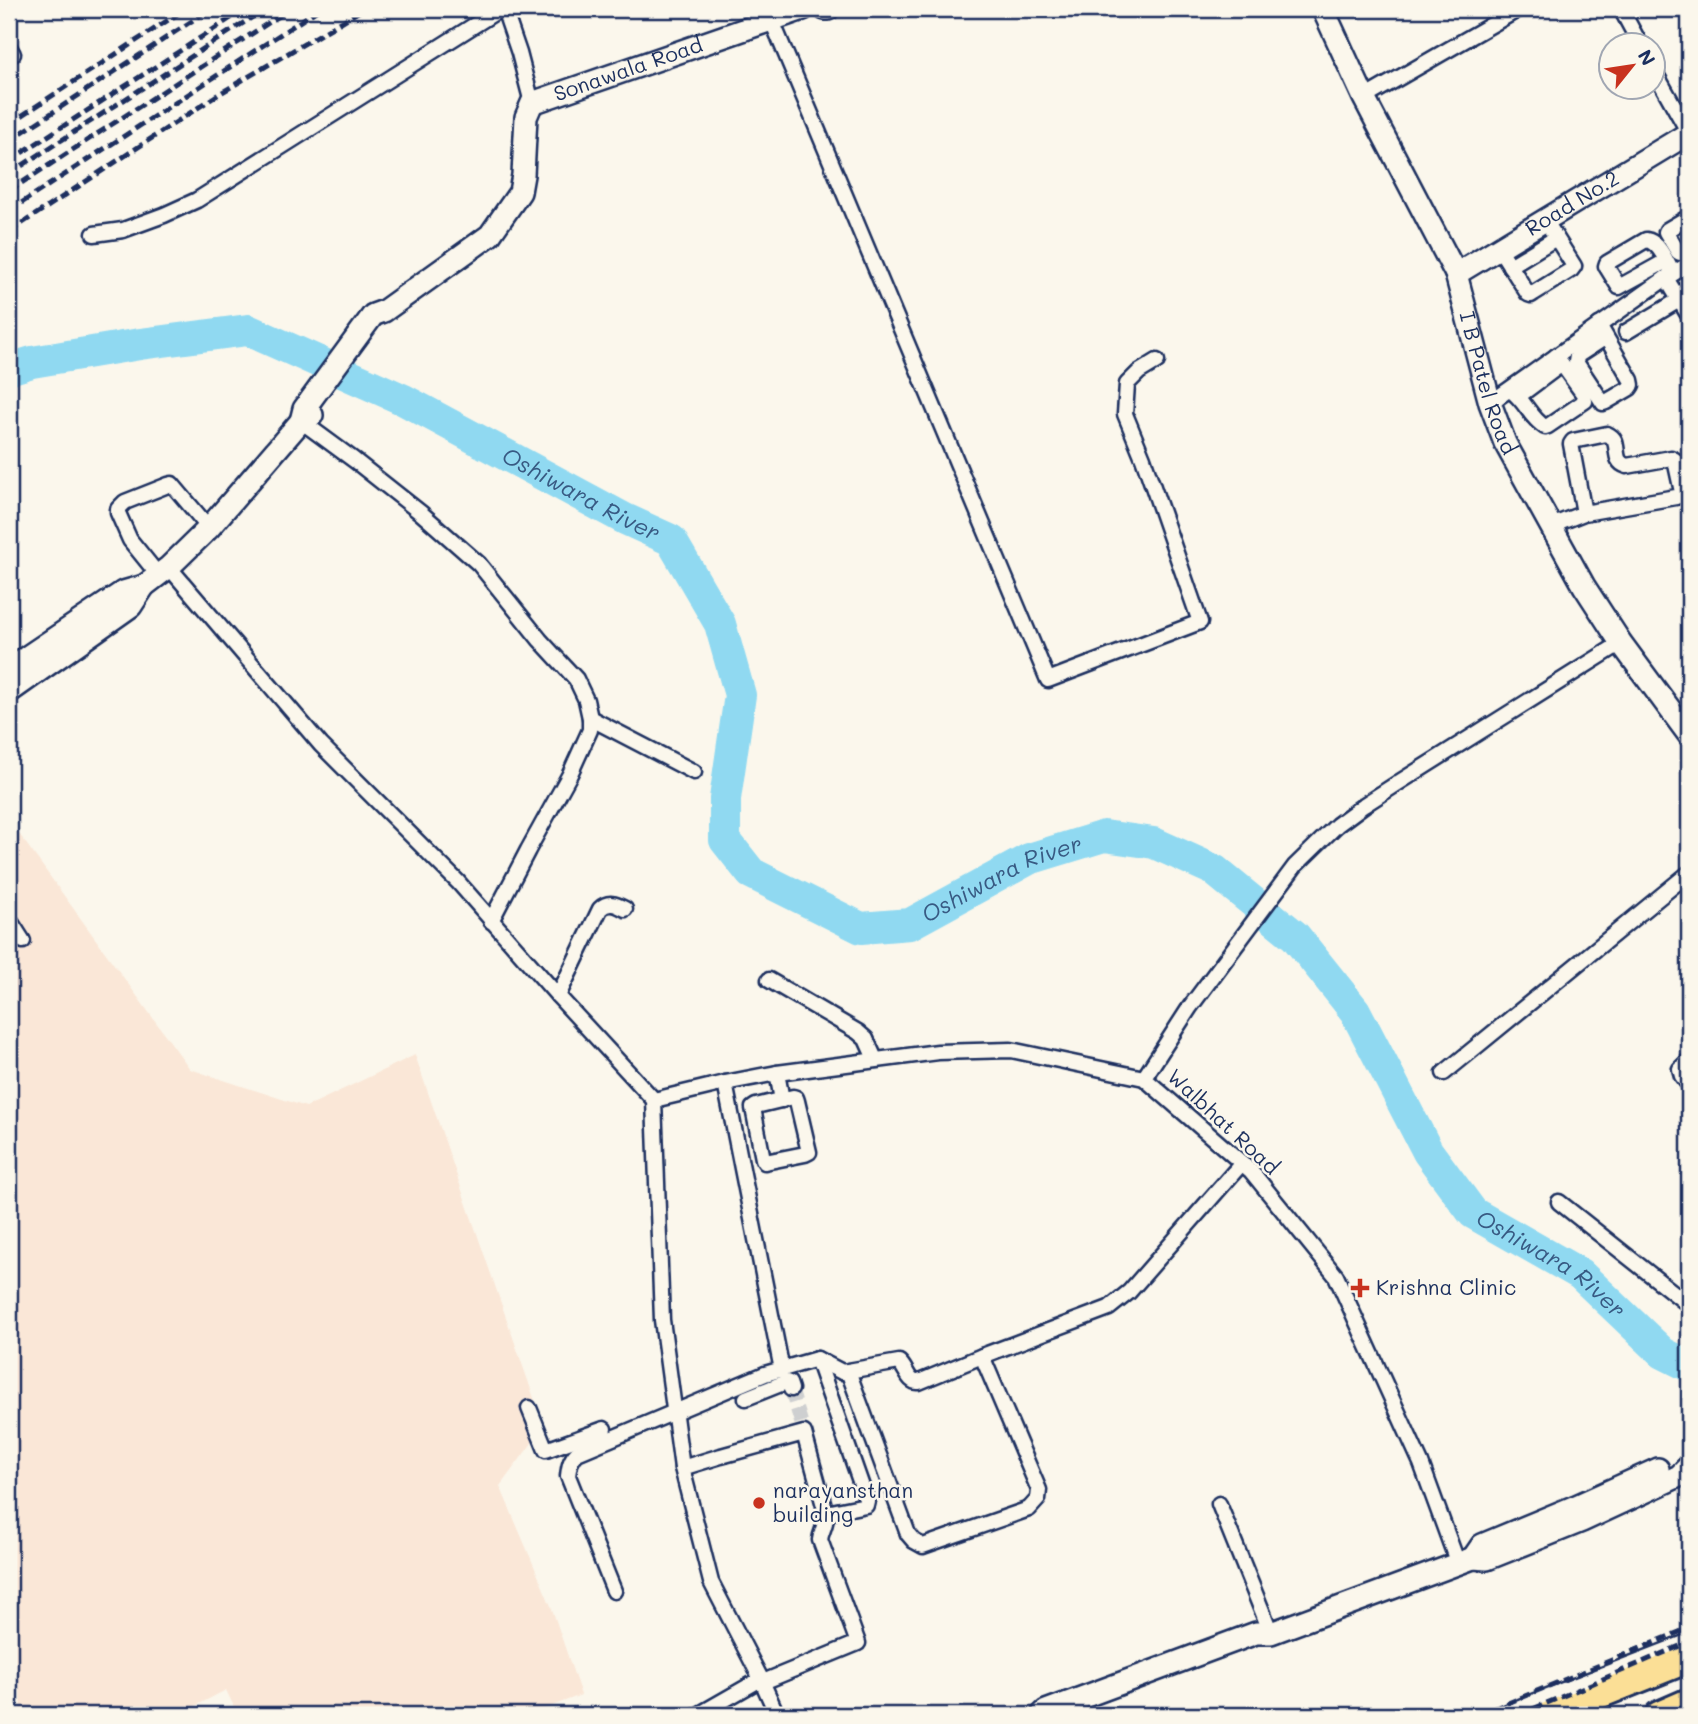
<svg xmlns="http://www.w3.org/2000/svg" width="1698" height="1724" font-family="Mali,sans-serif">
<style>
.built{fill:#fae7d7}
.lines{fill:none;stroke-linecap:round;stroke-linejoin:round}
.river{stroke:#90d9f1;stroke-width:32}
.street-tunnel{stroke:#cecfd0;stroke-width:14;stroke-dasharray:14 7;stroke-linecap:butt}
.street-casing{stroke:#1b2f5e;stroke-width:19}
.secondary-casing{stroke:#1b2f5e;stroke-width:26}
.highway-casing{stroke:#1b2f5e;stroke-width:32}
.street{stroke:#fbf7ec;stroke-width:14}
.secondary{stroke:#fbf7ec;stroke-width:21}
.highway{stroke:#fbdf96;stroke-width:26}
.rail{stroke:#1b2f5e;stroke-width:5;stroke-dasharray:10 5;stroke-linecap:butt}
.poi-dot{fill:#c8321e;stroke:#fbf7ec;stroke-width:2.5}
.labels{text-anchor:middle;stroke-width:5;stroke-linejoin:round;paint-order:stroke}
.street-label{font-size:21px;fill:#1b2f5e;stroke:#fbf7ec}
.poi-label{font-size:21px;fill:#1b2f5e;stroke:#fbf7ec;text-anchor:start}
.water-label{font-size:23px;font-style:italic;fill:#385a83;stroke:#fbf7ec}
</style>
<rect width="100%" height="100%" fill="#fbf7ec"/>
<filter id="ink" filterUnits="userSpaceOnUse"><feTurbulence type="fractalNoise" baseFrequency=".0143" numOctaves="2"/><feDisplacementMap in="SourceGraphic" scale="14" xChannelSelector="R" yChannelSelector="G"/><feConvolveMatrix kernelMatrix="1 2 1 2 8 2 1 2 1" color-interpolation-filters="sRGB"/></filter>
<g filter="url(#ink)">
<polygon class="built" points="9,820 190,1069 306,1107 415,1055 544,1427 500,1486 551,1606 581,1695 528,1715 238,1715 226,1690 178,1715 9,1715"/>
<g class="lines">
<path class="river" id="s1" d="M9,369l23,-7 108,-18 108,-14 156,70 221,119 46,21 49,84 20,71 -15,104v41l26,33 110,55 49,-4 119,-65 75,-23 50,7 60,27 81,66 60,75 73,141 45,61 107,61 83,79 26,13"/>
<polyline class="street-tunnel" points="791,1389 802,1425"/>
<g class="street-casing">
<g id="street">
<polyline points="504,9 519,53 532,103"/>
<polyline points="1621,9 1641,46"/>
<polyline points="772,21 1048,680 1200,622 1143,458 1125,414 1127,384 1139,372 1157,361"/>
<polyline points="9,47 13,54"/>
<polyline points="1652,67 1689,133"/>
<polyline points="1364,98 1519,9"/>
<polyline points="1689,217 1667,230 1666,232 1678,252 1680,253 1689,247"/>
<polyline points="94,234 123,230 164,215 197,200 500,9"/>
<polyline points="1499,248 1528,294 1531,295 1534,293 1571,270 1574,266 1545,220"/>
<path d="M1666,261l-47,26 -13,-21 1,-3 39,-23c14,2 20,22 27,33"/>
<polyline points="1510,266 1556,238"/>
<polyline points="1666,278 1689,316"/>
<polyline points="1599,325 1631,380 1632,385 1630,388 1606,402 1603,403 1576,362 1577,356 1606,337"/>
<polyline points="1626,332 1689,294"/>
<path d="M1510,390c16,11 19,27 35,37l3,-1 37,-25 -1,-6 -28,-39"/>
<polyline points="1519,396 1562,364"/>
<polyline points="1490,403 1666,278 1689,264"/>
<polyline points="301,421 354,460 421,513 479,564 540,640 576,679 586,700 590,718 590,730 570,774 528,850 491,921"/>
<path d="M1551,526l33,-13 92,-16 5,-2 1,-3 -7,-32 -4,-2 -44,8c-18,-5 -3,-25 -20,-32l-34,7 -2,3 13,69"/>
<polyline points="169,567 321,745 458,882 558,996 654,1100 662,1320 682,1468 711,1582 761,1679 777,1715"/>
<polyline points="159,576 130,540 118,513 118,509 125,502 168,485 172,484 209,528"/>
<polyline points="590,718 694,772"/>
<polyline points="9,919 23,941"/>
<polyline points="769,980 858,1032 866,1039 875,1059"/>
<path d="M558,996l42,-87c8,-8 16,-5 25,0"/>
<polyline points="1689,1060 1680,1069 1682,1076 1689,1085"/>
<polyline points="777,1073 782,1100"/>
<polyline points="1444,1073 1689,873"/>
<polyline points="1144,1078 1190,1007 1295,866 1337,825 1364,805 1398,783 1621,643"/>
<polyline points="725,1083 782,1370"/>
<polygon points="793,1097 796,1098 797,1101 809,1152 805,1154 765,1162 763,1159 753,1108 756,1106"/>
<polyline points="654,1100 725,1083 777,1073 938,1052 1011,1050 1144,1078 1251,1171 1336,1276 1421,1463 1458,1564"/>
<polyline points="1559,1202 1689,1305"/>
<path d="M848,1371l51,-9c8,7 9,21 20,20l63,-26 127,-48 20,-16 113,-129"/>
<polyline points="746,1398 786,1382 789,1383 791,1389"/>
<polyline points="529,1408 546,1450 604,1429"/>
<polyline points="682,1468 721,1456 804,1433 826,1513 866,1505 867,1501 817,1359"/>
<polyline points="1219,1504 1271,1633"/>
<path d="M614,1591l-46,-115c1,-9 2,-16 9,-23l188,-79 52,-15 25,13 6,-1 60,163 6,7 9,5 106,-37 9,-10 1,-9 -57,-134"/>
<path d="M763,1682l95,-39 -38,-103c1,-10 7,-15 6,-27"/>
<polyline points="698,1715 761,1679"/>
</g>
</g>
<g class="secondary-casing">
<g id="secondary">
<polyline points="825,9 828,9"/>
<path id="s2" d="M1323,9l41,89 92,176 34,129 15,40 79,143 37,57 68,92"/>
<path id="s3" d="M1456,274l233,-141"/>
<path id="s4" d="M301,421l3,-12 69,-94 11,-4 106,-76 30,-43 3,-17 3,-58 6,-14 271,-94"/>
<polyline points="9,669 123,592 144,586 169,567 209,528 301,421 312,415"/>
<polyline points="9,692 131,606 144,586"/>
<polyline points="1473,1558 1482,1545 1576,1506 1658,1469"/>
<polyline points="1042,1715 1046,1711 1256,1633 1271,1633 1473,1558 1487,1559 1582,1521 1679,1476 1689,1466"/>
<polyline points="1509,1715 1689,1645"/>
</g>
</g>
<g class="highway-casing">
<g id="highway">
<polyline points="1549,1715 1689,1659"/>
<polyline points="1659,1715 1689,1702"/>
</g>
</g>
<use href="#street" class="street"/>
<use href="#secondary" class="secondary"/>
<use href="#highway" class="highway"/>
<g class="rail">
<polyline points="9,124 185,9"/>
<polyline points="9,141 210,9"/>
<polyline points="9,161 245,9"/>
<polyline points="9,174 265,9"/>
<polyline points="9,191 290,9"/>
<polyline points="9,211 319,9"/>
<polyline points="9,232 219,94 363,9"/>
<polyline points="1479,1715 1689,1628"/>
<polyline points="1519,1715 1689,1642"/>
</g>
</g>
</g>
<g class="poi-dot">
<path d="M1356.5 1277.5h7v7h7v7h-7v7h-7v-7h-7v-7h7z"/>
<circle cx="759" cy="1503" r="7"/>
</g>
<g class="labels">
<g class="street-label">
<text dy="7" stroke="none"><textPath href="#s4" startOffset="516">Sonawala Road</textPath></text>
<text dy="7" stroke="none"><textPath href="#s3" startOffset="136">Road No.2</textPath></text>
<text dy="7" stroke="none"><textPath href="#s2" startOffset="410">I B Patel Road</textPath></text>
<text transform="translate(1223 1122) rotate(43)" y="7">Walbhat Road</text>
</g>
<g class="poi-label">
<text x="1376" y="1295">Krishna Clinic</text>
<text x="773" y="1498">narayansthan<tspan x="773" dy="24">building</tspan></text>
</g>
<g class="water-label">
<text dy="8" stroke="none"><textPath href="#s1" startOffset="614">Oshiwara River</textPath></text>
<text dy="8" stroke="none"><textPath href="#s1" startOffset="1349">Oshiwara River</textPath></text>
<text dy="8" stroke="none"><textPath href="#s1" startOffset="2105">Oshiwara River</textPath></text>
</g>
</g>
<rect width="1698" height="1724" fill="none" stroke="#fbf7ec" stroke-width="35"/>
<rect x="18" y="18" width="1663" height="1689" fill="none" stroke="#1b2f5e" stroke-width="2.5" filter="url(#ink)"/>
<g transform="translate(1632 66) rotate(60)"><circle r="33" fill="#fbf7ec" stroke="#a1a7b3" stroke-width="2"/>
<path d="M0-5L12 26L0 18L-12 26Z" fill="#c8321e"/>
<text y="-10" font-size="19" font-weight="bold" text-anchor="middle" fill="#1b2f5e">N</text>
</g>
</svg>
